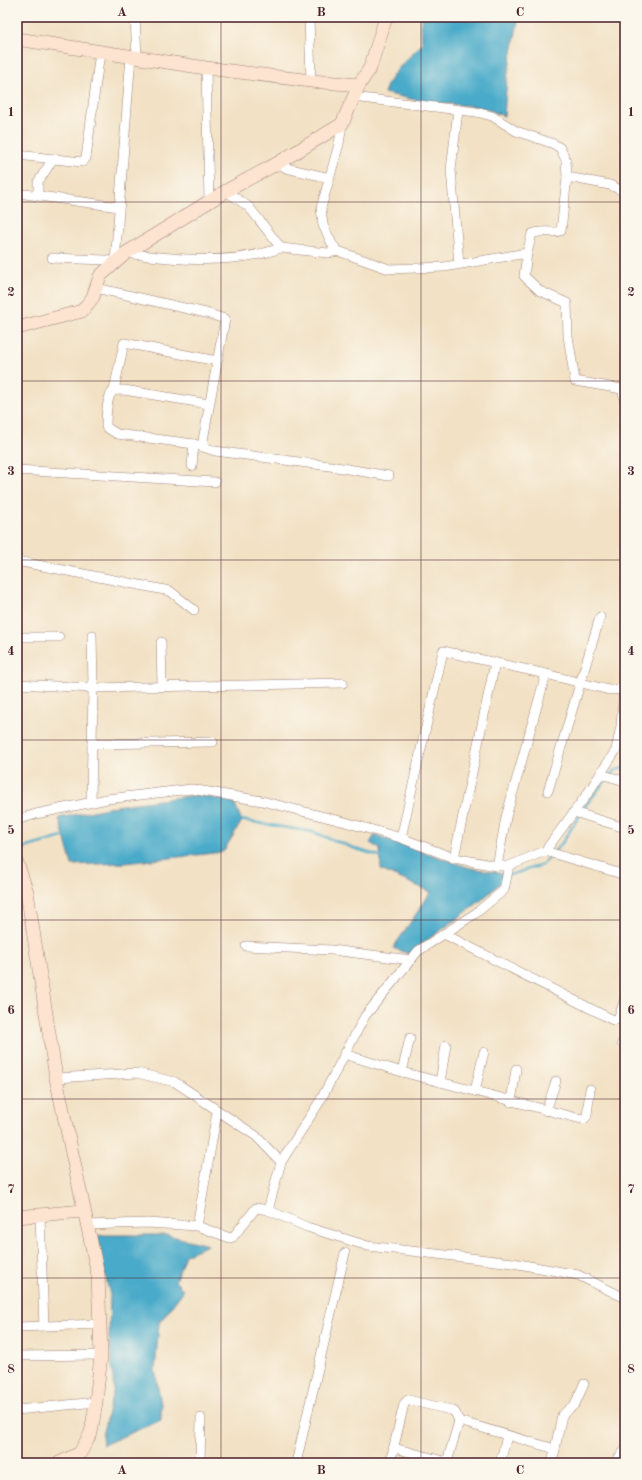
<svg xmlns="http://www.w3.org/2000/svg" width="642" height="1480" font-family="'Old Standard TT',serif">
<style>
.water{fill:#4aaac9;stroke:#4a647a}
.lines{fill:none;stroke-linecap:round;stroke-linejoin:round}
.stream{stroke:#4aaac9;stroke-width:2.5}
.street-casing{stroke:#9e8078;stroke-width:10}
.secondary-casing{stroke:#9e8078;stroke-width:14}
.street{stroke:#fff;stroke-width:9}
.secondary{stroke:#fde4d1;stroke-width:13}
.grid{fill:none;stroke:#4a1f2b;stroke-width:1;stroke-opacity:0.55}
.neatline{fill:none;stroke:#4a1f2b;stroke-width:1.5}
.grid-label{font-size:13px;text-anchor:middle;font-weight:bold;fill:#4a1f2b}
</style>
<rect width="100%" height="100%" fill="#fbf7ec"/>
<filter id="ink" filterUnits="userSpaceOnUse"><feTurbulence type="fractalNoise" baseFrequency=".025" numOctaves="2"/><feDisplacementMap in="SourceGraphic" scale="8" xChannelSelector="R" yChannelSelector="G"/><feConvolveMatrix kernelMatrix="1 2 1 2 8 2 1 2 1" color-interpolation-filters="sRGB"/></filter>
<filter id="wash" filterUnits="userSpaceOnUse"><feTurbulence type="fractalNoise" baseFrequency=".012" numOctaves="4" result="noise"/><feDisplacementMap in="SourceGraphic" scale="16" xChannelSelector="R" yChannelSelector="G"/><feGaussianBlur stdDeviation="0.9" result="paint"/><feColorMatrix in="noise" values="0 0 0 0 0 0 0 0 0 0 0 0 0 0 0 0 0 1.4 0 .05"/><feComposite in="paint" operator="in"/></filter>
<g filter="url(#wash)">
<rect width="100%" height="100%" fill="#f2e1c4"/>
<g class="water">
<path d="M421,17h98l-12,61 -3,38 -23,-9 -61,-6 -36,-8c6,-20 25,-35 38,-49z"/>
<polygon points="196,795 234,802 242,821 223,852 125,863 72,865 59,818 122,805"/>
<path d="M375,835l95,33 32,5v8c-27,28 -62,48 -93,73l-16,-6 38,-56 -50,-22 -1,-21 -10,-6z"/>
<polygon points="102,1235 167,1235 208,1245 185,1255 175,1281 184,1290 159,1323 155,1370 161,1404 161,1420 103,1445 102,1435 114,1389 109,1338 110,1295 97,1240 98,1236"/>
</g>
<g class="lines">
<g class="stream">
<polyline points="610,775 614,771 625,767"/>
<polyline points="240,820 313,832 356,849 383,857"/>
<polyline points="17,850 66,836"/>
<polyline points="554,852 562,843 588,802 607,779"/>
<polyline points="509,875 542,865 551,856"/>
</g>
</g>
</g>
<g filter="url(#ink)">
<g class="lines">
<g class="street-casing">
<g id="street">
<polyline points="135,17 137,57"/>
<polyline points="309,17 311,81"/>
<polyline points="206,68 209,202"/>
<path d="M353,97l123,15 16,4 24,15 38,13 6,4 6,12 1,17 -6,54c-10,3 -19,-2 -29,3l-5,19"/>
<polyline points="458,110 451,170 459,264"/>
<polyline points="342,124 339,144 321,208 323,225 332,244 338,251 389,269 444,267 527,253 524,276 540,291 567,303 568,336 575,381 622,389 625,401"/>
<polyline points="17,155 82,162 86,158 100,52"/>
<polyline points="278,163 286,168 330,178"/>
<polyline points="567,177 610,185 625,192"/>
<polyline points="226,191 249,207 281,248 328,253 338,251"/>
<polyline points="25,194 119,207"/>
<polyline points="38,196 38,182 53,159"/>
<path d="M126,253c50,7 107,12 155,-5"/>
<polyline points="52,258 106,260 114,262"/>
<polyline points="115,262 131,56"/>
<polyline points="96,288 206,313 225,319 202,446"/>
<polyline points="114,390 124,343 217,361"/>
<path d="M209,404l-85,-14c-3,0 -8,0 -10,1 -8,3 -8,29 -8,36l11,7 77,10 21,7 115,15 59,10"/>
<polyline points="192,466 194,444"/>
<polyline points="17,470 215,482"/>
<polyline points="17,561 170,591 194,610"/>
<polyline points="17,637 59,637"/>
<polyline points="161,642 162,686"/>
<polyline points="17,684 93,688 92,635"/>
<polyline points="92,744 213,742"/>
<polyline points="600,774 625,781"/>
<polyline points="548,791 600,617"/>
<polyline points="91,802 93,688 343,683"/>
<polyline points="574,812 625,828"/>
<polyline points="17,820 36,814 107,799 191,789 262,801 345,822 401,838 454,858 497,866 509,866 545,851 588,793 616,750 621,726 625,676"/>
<polyline points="401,838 443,651 546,674"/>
<polyline points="545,851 625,875"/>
<polyline points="454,858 495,663"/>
<polyline points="497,866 506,817 546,674 609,690 624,689"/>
<polyline points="444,934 613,1020 618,1019 625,999"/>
<polyline points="246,946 332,950 411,960"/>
<polyline points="622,1043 625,1043"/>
<polyline points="344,1054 402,1072 577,1118 584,1119 587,1116 590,1089"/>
<polyline points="402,1072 410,1038"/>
<polyline points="56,1078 137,1073 175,1082 256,1136 281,1162 268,1210 307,1227 368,1246 513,1263 578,1275 625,1298"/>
<polyline points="440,1082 446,1045"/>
<polyline points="475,1091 484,1052"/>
<polyline points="511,1102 516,1069"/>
<polyline points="546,1111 556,1081"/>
<polyline points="281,1162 320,1101 365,1016 418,951 476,913 504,890 509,866"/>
<polyline points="40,1216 44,1326"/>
<polyline points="87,1225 147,1223 197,1226 230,1238 233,1237 256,1208 268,1210"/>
<polyline points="197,1226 217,1112"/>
<polyline points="17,1327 101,1324"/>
<polyline points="17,1356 101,1355"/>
<polyline points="17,1410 96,1402"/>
<polyline points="394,1448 447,1462 459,1421"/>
<polyline points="555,1449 562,1415 575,1404 584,1384"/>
<polyline points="200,1463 201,1418"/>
<polyline points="296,1463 345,1253"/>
<polyline points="390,1463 404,1404 408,1400 451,1410 455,1412 459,1421 555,1449 552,1463"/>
<polyline points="500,1463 507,1436"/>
<polyline points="615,1463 625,1450"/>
</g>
</g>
<g class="secondary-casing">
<g id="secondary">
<polyline points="17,39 206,68 311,81 359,85"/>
<polyline points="17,328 82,311 93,297 100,276 126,253 226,191 278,163 342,124 359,85 370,68 386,17"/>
<polyline points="17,863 27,892 56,1078 98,1275 101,1355 96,1402 91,1433 80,1453 59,1463"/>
<polyline points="17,1217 83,1211"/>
</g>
</g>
<use href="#street" class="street"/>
<use href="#secondary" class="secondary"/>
</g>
</g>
<path class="grid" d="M221,17v1446M421,17v1446M17,202h608M17,381h608M17,560h608M17,740h608M17,920h608M17,1099h608M17,1278h608"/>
<rect width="642" height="1480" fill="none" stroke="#fbf7ec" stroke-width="44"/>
<rect x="22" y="22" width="598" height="1436" class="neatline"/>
<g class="grid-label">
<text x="122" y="16">A</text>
<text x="321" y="16">B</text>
<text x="520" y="16">C</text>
<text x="11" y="116">1</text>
<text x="631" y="116">1</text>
<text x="11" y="296">2</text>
<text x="631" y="296">2</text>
<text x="11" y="475">3</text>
<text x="631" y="475">3</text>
<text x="11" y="655">4</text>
<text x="631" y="655">4</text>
<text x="11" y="834">5</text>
<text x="631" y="834">5</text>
<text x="11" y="1014">6</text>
<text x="631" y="1014">6</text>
<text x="11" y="1193">7</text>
<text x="631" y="1193">7</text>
<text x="11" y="1373">8</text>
<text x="631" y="1373">8</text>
<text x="122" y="1474">A</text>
<text x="321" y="1474">B</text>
<text x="520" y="1474">C</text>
</g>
</svg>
